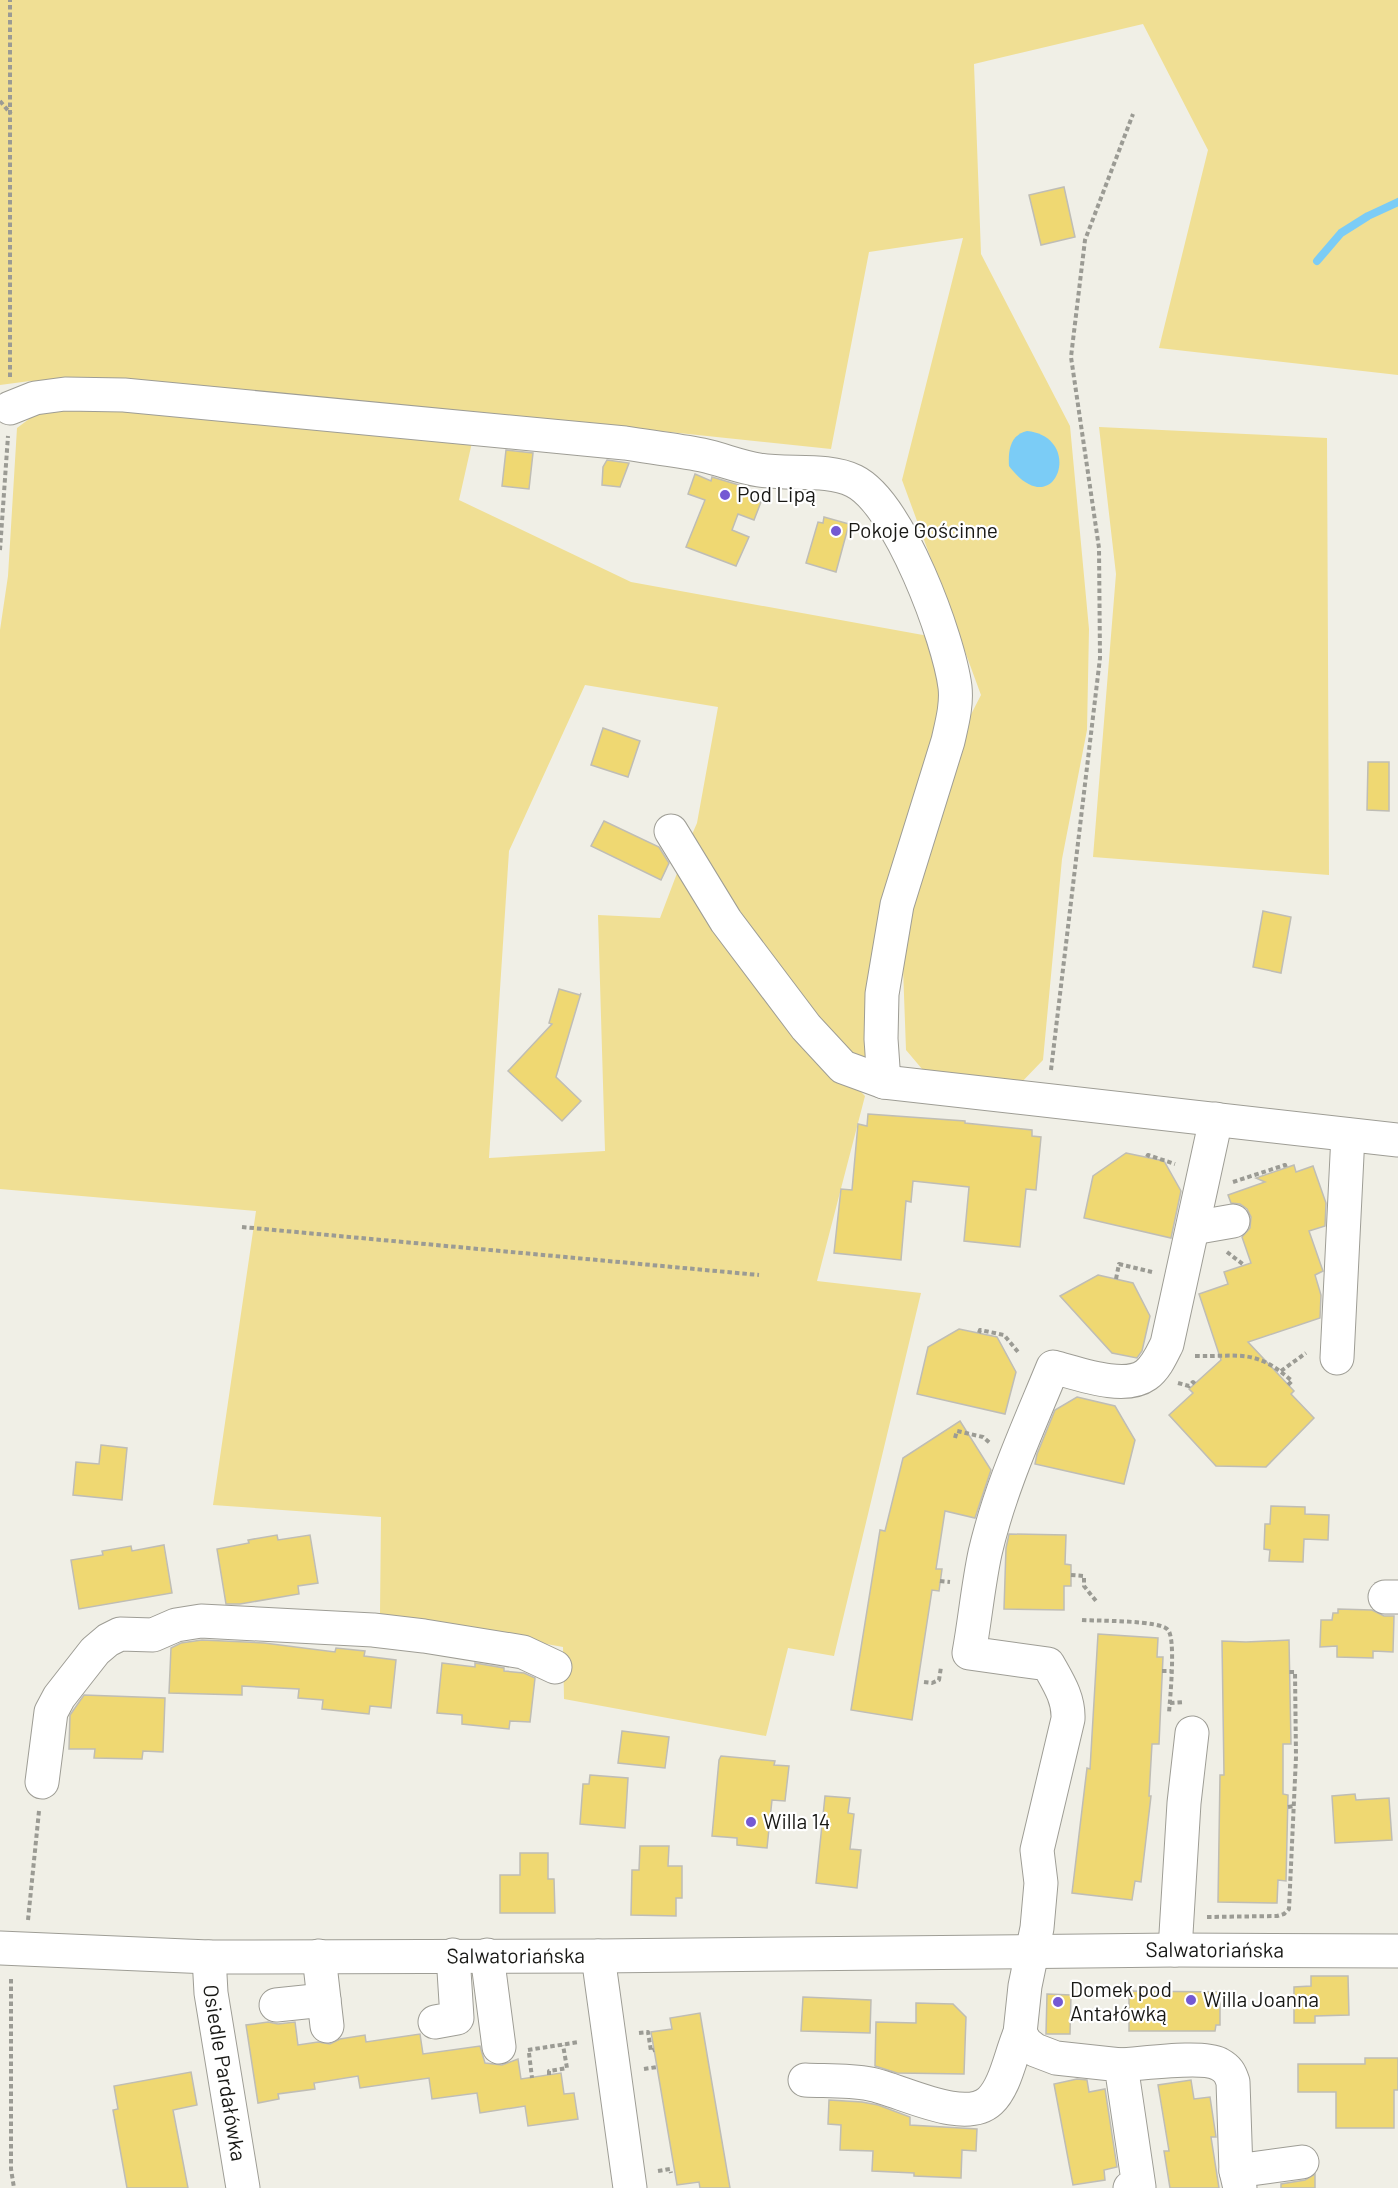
<svg xmlns="http://www.w3.org/2000/svg" width="1398" height="2188" font-family="Barlow,sans-serif">
<style>
.green{fill:#f0df94}
.water{fill:#7bccf6}
.lines{fill:none;stroke-linecap:round;stroke-linejoin:round}
.stream{stroke:#7bccf6;stroke-width:8}
.building{fill:#efd872;stroke:#bfbdb5;stroke-width:1.5}
.minor-casing{stroke:#9e9d95;stroke-width:35}
.path{stroke:#9b9b94;stroke-width:4;stroke-dasharray:4.5 3;stroke-linecap:butt}
.minor{stroke:#fff;stroke-width:33}
.poi-dot{fill:#7459d3;stroke:#fff;stroke-width:2}
.labels{text-anchor:middle;stroke-width:4.5;stroke-linejoin:round;paint-order:stroke}
.poi-label{font-size:21px;fill:#181815;stroke:#fff;text-anchor:start}
.street-label{font-size:21px;fill:#181815;stroke:#fff}
</style>
<rect width="100%" height="100%" fill="#f0efe6"/>
<g class="green">
<polygon points="0,0 1398,0 1398,375 1159,348 1208,150 1143,24 974,64 981,254 1070,426 1089,629 1087,730 1062,859 1043,1060 1018,1086 928,1076 906,1050 901,912 963,730 981,695 902,480 963,238 869,252 831,449 479,412 30,381 0,385"/>
<polygon points="80,402 473,438 459,500 631,582 934,637 947,695 876,1065 850,1060 687,846 697,823 718,707 585,685 509,851 489,1158 605,1151 598,915 660,918 679,868 760,987 865,1096 817,1281 921,1293 834,1656 788,1648 766,1736 564,1699 563,1647 380,1614 381,1517 213,1505 256,1211 0,1189 0,630 8,576 17,428 41,410"/>
<polygon points="1099,427 1327,438 1329,875 1093,857 1116,574"/>
</g>
<path class="water" d="M1027,431c59,6 28,96 -18,35 -1,-15 1,-31 18,-35z"/>
<g class="lines">
<polyline class="stream" points="1317,261 1341,233 1368,216 1398,202"/>
</g>
<g class="building">
<polygon points="1064,187 1075,237 1041,245 1029,195"/>
<polygon points="506,450 533,453 529,489 502,486"/>
<polygon points="607,460 629,463 620,487 602,485 603,467"/>
<polygon points="695,474 711,481 712,477 739,485 737,491 761,502 754,520 738,514 732,530 749,537 736,566 686,547 705,500 688,494"/>
<polygon points="824,517 849,524 836,572 806,563 818,522 823,523"/>
<polygon points="603,728 640,741 628,777 591,765"/>
<polygon points="1368,762 1389,762 1389,811 1367,810"/>
<polygon points="604,821 659,847 669,863 661,880 591,846"/>
<polygon points="1263,911 1291,917 1281,973 1253,967"/>
<polygon points="559,989 580,995 581,993 556,1077 581,1101 562,1121 508,1071 552,1024 549,1023"/>
<polygon points="868,1114 965,1121 965,1123 1032,1130 1032,1136 1041,1137 1036,1190 1026,1189 1020,1247 964,1241 969,1187 913,1181 911,1202 906,1201 901,1260 834,1253 841,1189 852,1190 858,1124 867,1126"/>
<polygon points="1126,1153 1164,1161 1181,1191 1171,1238 1084,1218 1093,1176"/>
<polygon points="1294,1165 1296,1172 1313,1166 1326,1203 1325,1226 1309,1231 1323,1271 1315,1275 1321,1295 1320,1318 1248,1342 1294,1391 1291,1394 1314,1418 1266,1467 1216,1466 1169,1415 1193,1393 1189,1389 1221,1360 1199,1294 1228,1284 1224,1272 1251,1263 1242,1237 1250,1228 1251,1217 1247,1209 1240,1204 1231,1203 1228,1195 1265,1182 1256,1178"/>
<polygon points="1098,1275 1133,1283 1150,1316 1142,1351 1137,1358 1112,1353 1060,1296"/>
<polygon points="959,1329 997,1337 1016,1372 1005,1414 917,1394 928,1347"/>
<polygon points="1077,1397 1115,1406 1135,1440 1124,1484 1035,1464 1037,1454 1055,1410"/>
<polygon points="960,1421 991,1470 975,1518 945,1511 936,1569 942,1569 939,1591 932,1590 912,1720 851,1710 880,1530 885,1531 903,1458"/>
<polygon points="101,1445 127,1448 122,1500 73,1495 76,1462 99,1464"/>
<polygon points="1271,1506 1305,1507 1305,1514 1329,1515 1328,1540 1304,1539 1303,1562 1269,1561 1270,1550 1264,1549 1265,1524 1270,1524"/>
<polygon points="1009,1534 1066,1535 1065,1564 1071,1565 1071,1586 1064,1586 1064,1610 1004,1609 1006,1548"/>
<polygon points="277,1535 278,1540 310,1535 318,1583 298,1586 299,1594 240,1604 226,1604 217,1549 249,1543 248,1540"/>
<polygon points="164,1545 172,1593 79,1609 71,1560 103,1555 102,1551 131,1546 132,1551"/>
<polygon points="1338,1609 1372,1610 1384,1616 1394,1616 1393,1652 1373,1651 1373,1658 1337,1657 1337,1646 1320,1647 1321,1620 1332,1620 1333,1613 1338,1613"/>
<polygon points="1098,1634 1158,1638 1157,1657 1163,1657 1159,1744 1152,1744 1149,1796 1151,1796 1141,1882 1135,1881 1132,1900 1072,1893 1087,1768 1090,1769"/>
<polygon points="202,1640 264,1643 335,1652 336,1648 365,1651 364,1656 396,1660 391,1708 370,1706 369,1714 322,1709 323,1700 298,1698 299,1689 242,1686 242,1695 169,1693 171,1648 181,1643"/>
<polygon points="1289,1640 1291,1744 1283,1744 1283,1794 1288,1795 1286,1881 1278,1880 1277,1903 1218,1902 1220,1775 1224,1775 1222,1641 1246,1642"/>
<polygon points="442,1663 475,1667 475,1663 504,1668 504,1671 524,1673 535,1678 530,1722 510,1721 509,1729 462,1724 462,1715 437,1713"/>
<polygon points="84,1695 165,1698 163,1752 143,1751 142,1759 94,1758 95,1749 69,1749 70,1715"/>
<polygon points="622,1731 669,1737 665,1768 618,1763"/>
<polygon points="721,1756 775,1761 774,1765 789,1766 785,1801 772,1800 767,1848 737,1845 737,1838 712,1836 719,1760"/>
<polygon points="590,1775 628,1778 625,1828 580,1824 583,1784 589,1784"/>
<polygon points="1355,1794 1356,1800 1389,1798 1392,1840 1335,1843 1332,1796"/>
<polygon points="825,1796 850,1798 848,1813 854,1814 850,1849 861,1850 857,1888 816,1883"/>
<polygon points="640,1846 669,1846 668,1866 682,1866 682,1898 676,1898 676,1916 631,1915 632,1870 639,1870"/>
<polygon points="520,1853 548,1853 548,1879 554,1879 555,1913 500,1913 500,1875 520,1875"/>
<polygon points="1311,1976 1348,1976 1349,2015 1315,2016 1315,2023 1294,2023 1294,1987 1311,1986"/>
<polygon points="1129,1991 1220,1992 1220,2025 1216,2025 1215,2031 1129,2031"/>
<polygon points="1047,1994 1071,1995 1070,2034 1046,2034"/>
<polygon points="803,1997 871,2000 870,2033 801,2031"/>
<polygon points="916,2003 953,2004 966,2017 964,2074 897,2073 875,2066 876,2022 916,2023"/>
<polygon points="700,2013 709,2066 730,2188 700,2188 699,2182 677,2185 657,2067 651,2032 672,2029 670,2018"/>
<polygon points="268,2022 278,2024 295,2022 298,2045 318,2042 330,2044 340,2039 365,2035 366,2042 420,2034 423,2054 480,2046 485,2063 502,2065 518,2059 521,2079 561,2073 564,2094 574,2093 578,2119 528,2126 525,2106 480,2113 477,2093 432,2099 429,2078 360,2088 358,2076 314,2083 315,2089 278,2094 279,2099 258,2103 246,2025"/>
<polygon points="1365,2058 1398,2058 1398,2090 1394,2090 1394,2128 1336,2128 1336,2092 1298,2092 1298,2064 1365,2064"/>
<polygon points="191,2072 197,2105 173,2110 188,2188 127,2188 113,2110 118,2109 114,2086"/>
<polygon points="1077,2079 1087,2080 1089,2092 1105,2089 1117,2167 1104,2170 1105,2180 1073,2185 1054,2084"/>
<polygon points="1191,2080 1194,2099 1210,2097 1216,2137 1211,2137 1219,2188 1170,2188 1164,2151 1169,2151 1158,2085"/>
<polygon points="829,2100 862,2102 878,2105 910,2117 910,2125 977,2129 976,2151 962,2150 961,2178 914,2176 914,2173 872,2171 873,2151 840,2150 841,2125 828,2124"/>
<polygon points="1315,2174 1315,2188 1281,2188 1281,2184 1305,2180"/>
</g>
<g class="lines">
<g class="minor-casing">
<g id="minor">
<path d="M10,408l25,-10 30,-4 59,1 501,48c25,4 51,7 77,12 19,4 38,12 57,15 29,5 69,-2 95,11 45,22 95,158 101,206 2,18 -3,36 -7,54l-51,164 -15,89 -1,45 3,43"/>
<polyline points="671,831 726,921 806,1027 843,1067 884,1082 1398,1140"/>
<polyline points="1193,1228 1233,1221"/>
<polyline points="1337,1358 1348,1135"/>
<polyline points="1385,1597 1398,1597"/>
<polyline points="42,1782 51,1712 59,1697 95,1651 108,1640 120,1634 153,1635 176,1625 201,1621 373,1630 424,1636 523,1652 555,1667"/>
<path id="s1" d="M0,1948l209,9 389,-1 577,-6 223,1"/>
<polyline points="1175,1950 1184,1803 1192,1733"/>
<polyline points="487,1955 499,2047"/>
<polyline points="319,1956 327,2026"/>
<polyline points="598,1956 630,2188"/>
<path id="s2" d="M209,1957l2,36 32,195"/>
<polyline points="276,2005 324,2000"/>
<polyline points="435,2022 457,2018 453,1955"/>
<path d="M1119,2065c23,-1 82,-10 100,-1 9,5 11,9 14,18l3,89 4,17"/>
<path d="M805,2080c21,1 44,0 65,4 31,6 94,41 120,17 16,-15 21,-48 30,-68"/>
<polyline points="1236,2171 1302,2162"/>
<path d="M1130,2188l9,-1 -18,-122 -65,-7 -21,-8 -9,-7 -6,-10 5,-47 12,-58 4,-45 -4,-33 31,-131c1,-21 -10,-37 -20,-55l-79,-11c6,-33 9,-67 16,-100 15,-65 43,-125 68,-186 24,6 71,24 93,8 10,-7 16,-21 21,-31l49,-225"/>
</g>
</g>
<g class="path">
<polyline points="0,101 11,114"/>
<polyline points="10,377 10,0"/>
<polyline points="0,550 8,436"/>
<polyline points="1051,1070 1100,658 1099,548 1071,357 1085,240 1133,114"/>
<polyline points="1147,1157 1148,1155 1175,1164"/>
<polyline points="1233,1182 1285,1165 1286,1168"/>
<polyline points="242,1227 759,1275"/>
<polyline points="1227,1252 1244,1265"/>
<polyline points="1116,1279 1119,1264 1152,1272"/>
<polyline points="979,1333 980,1330 1004,1335 1018,1352"/>
<path d="M1195,1356c45,1 60,-8 97,25l-4,4"/>
<polyline points="1281,1371 1306,1353"/>
<polyline points="1178,1383 1189,1386 1193,1382 1195,1384"/>
<polyline points="955,1438 957,1431 983,1437 990,1443"/>
<polyline points="1071,1575 1084,1576 1084,1586 1096,1601"/>
<polyline points="940,1581 950,1582"/>
<path d="M1082,1620c14,1 79,0 86,10 8,9 2,69 1,83"/>
<polyline points="1162,1671 1171,1671"/>
<polyline points="924,1682 932,1683 939,1680 941,1667"/>
<polyline points="1170,1703 1184,1702"/>
<polyline points="1288,1807 1294,1806"/>
<polyline points="1207,1917 1277,1916 1284,1914 1289,1909 1296,1757 1295,1672 1289,1672"/>
<polyline points="28,1920 39,1811"/>
<polyline points="11,1979 11,2169 14,2188"/>
<polyline points="639,2033 648,2032 651,2051 654,2050"/>
<polyline points="528,2050 579,2042"/>
<polyline points="529,2053 532,2078"/>
<polyline points="644,2069 657,2067"/>
<polyline points="549,2075 549,2071 567,2068 563,2045"/>
<polyline points="658,2171 670,2169 671,2173"/>
</g>
<use href="#minor" class="minor"/>
</g>
<g class="poi-dot">
<circle cx="725" cy="495" r="6"/>
<circle cx="836" cy="531" r="6"/>
<circle cx="751" cy="1822" r="6"/>
<circle cx="1191" cy="2000" r="6"/>
<circle cx="1058" cy="2002" r="6"/>
</g>
<g class="labels">
<g class="poi-label">
<text x="737" y="502">Pod Lipą</text>
<text x="848" y="538">Pokoje Gościnne</text>
<text x="763" y="1829">Willa 14</text>
<text x="1070" y="1997">Domek pod<tspan x="1070" dy="24">Antałówką</tspan></text>
<text x="1203" y="2007">Willa Joanna</text>
</g>
<g class="street-label">
<text dy="7" stroke="none"><textPath href="#s1" startOffset="1215">Salwatoriańska</textPath></text>
<text dy="7" stroke="none"><textPath href="#s1" startOffset="516">Salwatoriańska</textPath></text>
<text dy="7" stroke="none"><textPath href="#s2" startOffset="117">Osiedle Pardałówka</textPath></text>
</g>
</g>
</svg>
